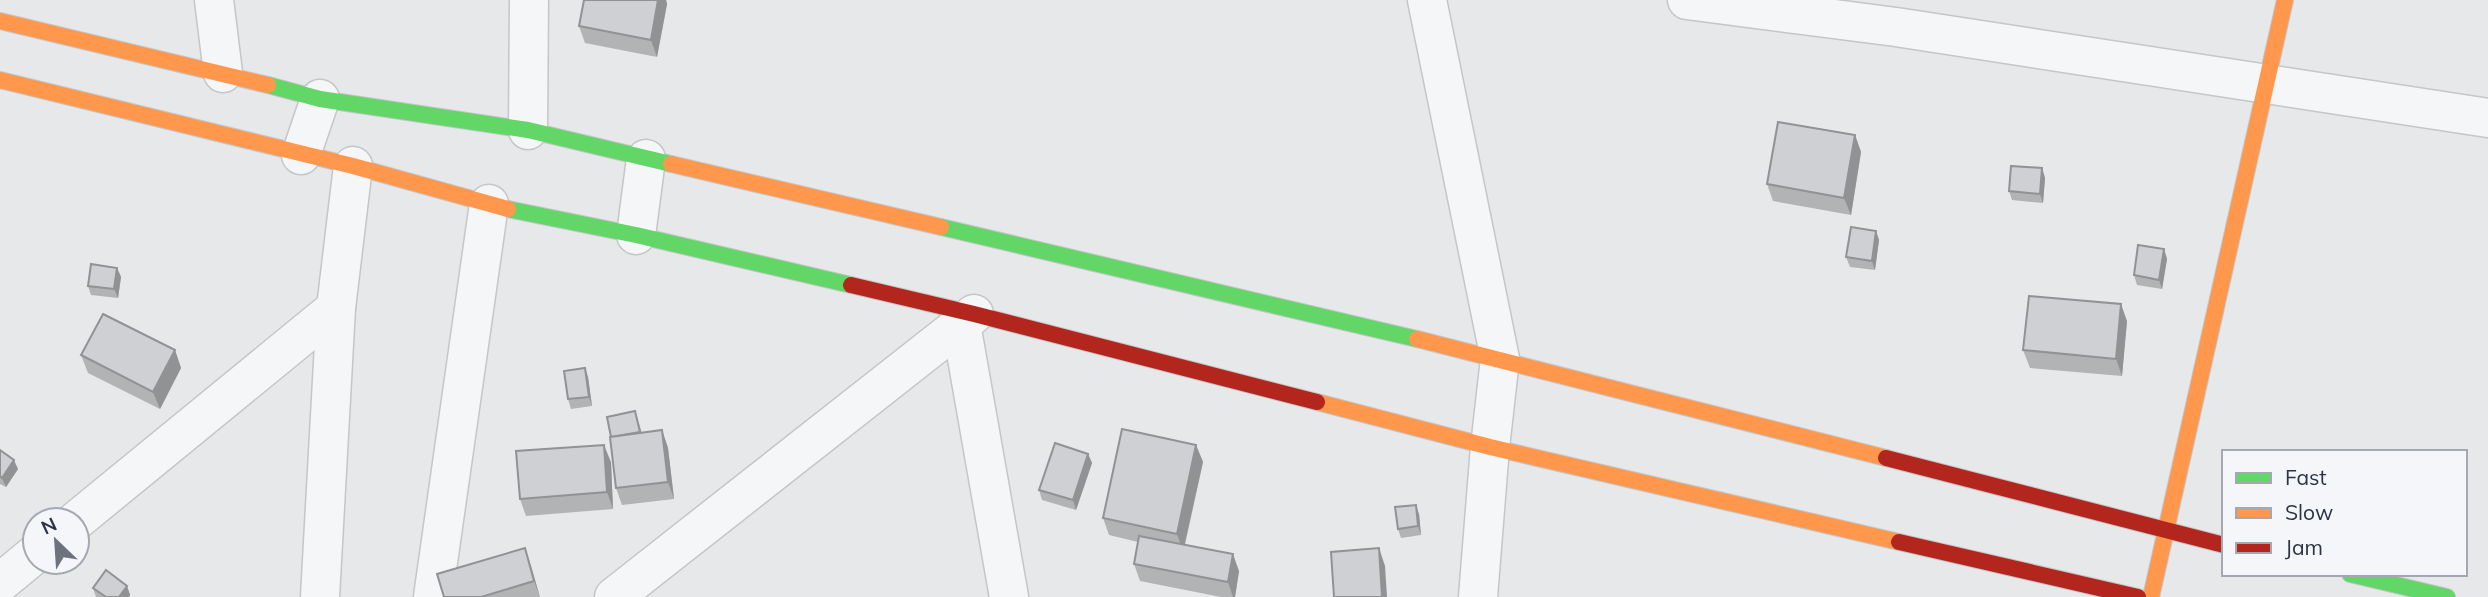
<svg xmlns="http://www.w3.org/2000/svg" width="2488" height="597" font-family="Mulish,sans-serif">
<style>
.lines{fill:none;stroke-linecap:round;stroke-linejoin:round}
.street-casing{stroke:#c4c6c8;stroke-width:41}
.fast-casing{stroke:#c4c6c8;stroke-width:18}
.slow-casing{stroke:#c4c6c8;stroke-width:18}
.jam-casing{stroke:#c4c6c8;stroke-width:18}
.street{stroke:#f5f6f7;stroke-width:38}
.fast{stroke:#63d668;stroke-width:16}
.slow{stroke:#ff974d;stroke-width:16}
.jam{stroke:#b3261e;stroke-width:16}
.wall{fill:#b1b3b5}
.shaded-wall{fill:#909294}
.building{fill:#ced0d3;stroke:#909294;stroke-width:2}
</style>
<rect width="100%" height="100%" fill="#e6e8ea"/>
<g class="lines">
<g class="street-casing">
<g id="street">
<polyline points="214,0 223,73"/>
<polyline points="1427,0 1500,359 1490,447 1478,597"/>
<polyline points="1687,0 1896,27 2488,118"/>
<polyline points="528,130 529,0"/>
<polyline points="301,155 320,99"/>
<polyline points="636,235 646,159"/>
<polyline points="961,324 1009,597"/>
<polyline points="77,520 336,308 353,166"/>
<polyline points="0,583 35,554"/>
<polyline points="320,597 336,308"/>
<polyline points="433,597 489,204"/>
<polyline points="614,597 974,314"/>
</g>
</g>
<g class="fast-casing">
<g id="fast">
<polyline points="268,85 320,99 528,130 671,164"/>
<polyline points="508,209 636,235 851,285"/>
<polyline points="941,227 1417,339"/>
<polyline points="2350,574 2447,597"/>
</g>
</g>
<g class="slow-casing">
<g id="slow">
<polyline points="0,21 268,85"/>
<polyline points="0,80 353,166 508,209"/>
<polyline points="671,164 941,227"/>
<polyline points="1417,339 1886,458"/>
<polyline points="1317,402 1490,447 1899,542"/>
<polyline points="2151,597 2285,0"/>
</g>
</g>
<g class="jam-casing">
<g id="jam">
<polyline points="851,285 974,314 1317,402"/>
<polyline points="1886,458 2224,545"/>
<polyline points="1899,542 2138,597"/>
</g>
</g>
<use href="#street" class="street"/>
<use href="#fast" class="fast"/>
<use href="#slow" class="slow"/>
<use href="#jam" class="jam"/>
</g>
<g class="wall">
<polygon points="584,0 666,0 667,4 657,57 585,43 579,26"/>
<polygon points="1855,135 1861,152 1851,215 1773,201 1767,184"/>
<polygon points="2042,168 2045,178 2043,203 2012,200 2009,191"/>
<polygon points="1876,231 1879,240 1875,270 1850,267 1846,257"/>
<polygon points="2164,249 2167,259 2162,289 2137,285 2134,275"/>
<polygon points="117,268 121,277 118,298 91,295 88,286"/>
<polygon points="2127,321 2122,376 2030,368 2023,350"/>
<polygon points="175,350 181,368 160,409 88,373 81,355"/>
<polygon points="585,368 588,377 592,406 571,409 568,399"/>
<polygon points="635,411 642,433 662,430 668,448 674,499 622,505 616,488 611,437"/>
<polygon points="1196,445 1203,462 1185,545 1239,571 1235,597 1221,597 1140,581 1134,564 1138,542 1109,535 1103,518"/>
<polygon points="0,450 18,469 6,487 0,484"/>
<polygon points="1088,454 1092,463 1076,510 1042,500 1039,490"/>
<polygon points="611,462 613,509 526,516 520,499"/>
<polygon points="1419,514 1421,535 1401,538 1398,529"/>
<polygon points="525,548 540,597 444,597"/>
<polygon points="127,586 130,595 129,597 96,597 93,588"/>
</g>
<g class="shaded-wall">
<polygon points="658,0 666,0 667,4 657,57 651,40"/>
<polygon points="1855,135 1861,152 1851,215 1844,198"/>
<polygon points="2042,168 2045,178 2043,203 2040,194"/>
<polygon points="1876,231 1879,240 1875,270 1872,261"/>
<polygon points="2164,249 2167,259 2162,289 2159,280"/>
<polygon points="117,268 121,277 118,298 114,289"/>
<polygon points="2121,304 2127,321 2122,376 2116,359"/>
<polygon points="175,350 181,368 160,409 153,392"/>
<polygon points="585,368 588,377 592,406 589,397"/>
<polygon points="662,430 668,448 674,499 668,482"/>
<polygon points="604,445 611,462 613,509 607,492"/>
<polygon points="1196,445 1203,462 1183,551 1177,534"/>
<polygon points="1088,454 1092,463 1076,510 1073,500"/>
<polygon points="14,460 18,469 6,487 2,478"/>
<polygon points="1416,505 1419,514 1421,535 1418,526"/>
<polygon points="525,548 531,566 540,597 534,581"/>
<polygon points="1379,548 1385,566 1387,597 1382,597"/>
<polygon points="1233,554 1239,571 1235,597 1233,597 1228,582"/>
<polygon points="127,586 130,595 129,597 119,597"/>
</g>
<g class="building">
<polygon points="584,0 658,0 651,40 579,26"/>
<polygon points="1778,122 1855,135 1844,198 1767,184"/>
<polygon points="2011,166 2042,168 2040,194 2009,191"/>
<polygon points="1851,227 1876,231 1872,261 1846,257"/>
<polygon points="2138,245 2164,249 2159,280 2134,275"/>
<polygon points="91,264 117,268 114,289 88,286"/>
<polygon points="2029,296 2121,304 2116,359 2023,350"/>
<polygon points="103,314 175,350 153,392 81,355"/>
<polygon points="585,368 589,397 568,399 564,371"/>
<polygon points="635,411 640,432 611,437 607,417"/>
<polygon points="1122,429 1196,445 1177,534 1103,518"/>
<polygon points="662,430 668,482 616,488 610,437"/>
<polygon points="1055,443 1088,454 1073,500 1039,490"/>
<polygon points="604,445 607,492 520,499 516,451"/>
<polygon points="0,450 14,460 2,478 0,476"/>
<polygon points="1416,505 1418,526 1398,529 1395,507"/>
<polygon points="1139,536 1233,554 1228,582 1134,564"/>
<polygon points="525,548 534,581 481,597 444,597 437,574"/>
<polygon points="1379,548 1382,597 1334,597 1331,552"/>
<polygon points="106,570 127,586 119,597 106,597 93,588"/>
</g>
<rect x="2222" y="450" width="245" height="126" fill="#f4f6f9" stroke="#a4a8b1" stroke-width="2"/>
<rect x="2236" y="473" width="35" height="10" fill="#63d668" stroke="#a4a8b1" stroke-width="2"/>
<text x="2285" y="485" font-size="21" fill="#2b3445">Fast</text>
<rect x="2236" y="508" width="35" height="10" fill="#ff974d" stroke="#a4a8b1" stroke-width="2"/>
<text x="2285" y="520" font-size="21" fill="#2b3445">Slow</text>
<rect x="2236" y="543" width="35" height="10" fill="#b3261e" stroke="#a4a8b1" stroke-width="2"/>
<text x="2285" y="555" font-size="21" fill="#2b3445">Jam</text>
<g transform="translate(56 541) rotate(335)"><circle r="33" fill="#f4f6f9" stroke="#a4a8b1" stroke-width="2"/>
<path d="M0-5L12 26L0 18L-12 26Z" fill="#6c737f"/>
<text y="-10" font-size="19" font-weight="bold" text-anchor="middle" fill="#2b3445">N</text>
</g>
</svg>
